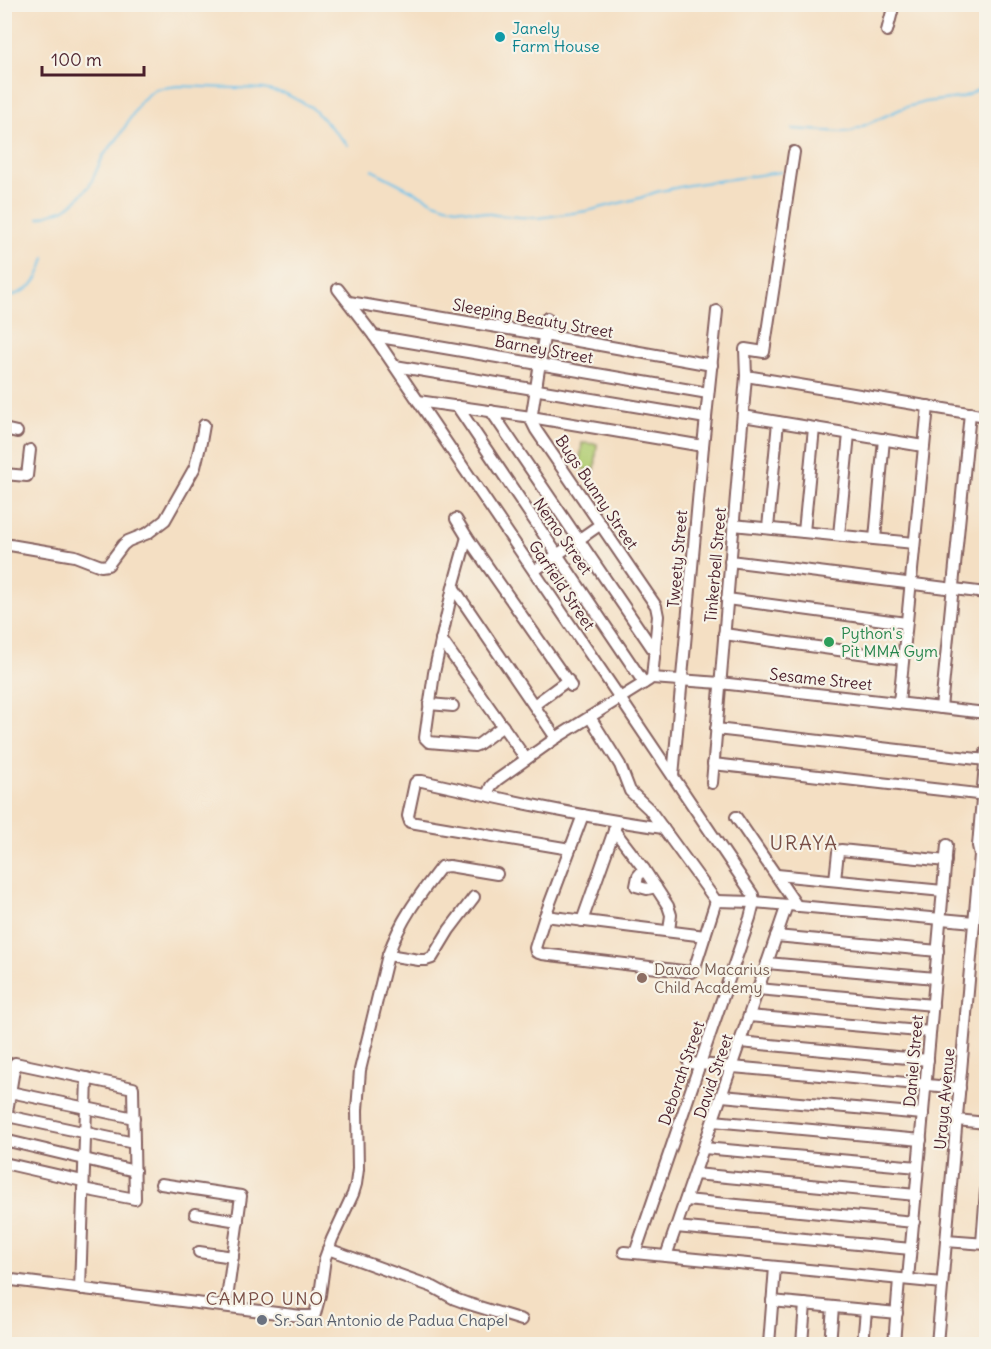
<svg xmlns="http://www.w3.org/2000/svg" width="991" height="1349" font-family="Delius,sans-serif">
<style>
.green{fill:#b2ce74;stroke:#7e7650;stroke-width:1.5}
.lines{fill:none;stroke-linecap:round;stroke-linejoin:round}
.stream{stroke:#6dc2ea;stroke-width:2}
.minor-casing{stroke:#866260;stroke-width:14}
.minor{stroke:#fff;stroke-width:10}
.culture-dot{fill:#0f9aa8;stroke:#f7f3e8;stroke-width:2}
.leisure-dot{fill:#2e9e5b;stroke:#f7f3e8;stroke-width:2}
.education-dot{fill:#8d6e63;stroke:#f7f3e8;stroke-width:2}
.worship-dot{fill:#6b7280;stroke:#f7f3e8;stroke-width:2}
.labels{text-anchor:middle;stroke-width:4.5;stroke-linejoin:round;paint-order:stroke}
.culture-label{font-size:16px;fill:#0d838f;stroke:#f7f3e8;text-anchor:start}
.street-label{font-size:16px;fill:#4a1f2b;stroke:#f7f3e8}
.leisure-label{font-size:16px;fill:#27864d;stroke:#f7f3e8;text-anchor:start}
.education-label{font-size:16px;fill:#785e54;stroke:#f7f3e8;text-anchor:start}
.worship-label{font-size:16px;fill:#5b616d;stroke:#f7f3e8;text-anchor:start}
.neighbourhood-label{font-size:18px;letter-spacing:1.5px;fill:#794f47;stroke:#f7f3e8}
.quarter-label{font-size:20px;letter-spacing:1.5px;fill:#794f47;stroke:#f7f3e8}
</style>
<rect width="100%" height="100%" fill="#f7f3e8"/>
<filter id="ink" filterUnits="userSpaceOnUse"><feTurbulence type="fractalNoise" baseFrequency=".0167" numOctaves="2"/><feDisplacementMap in="SourceGraphic" scale="12" xChannelSelector="R" yChannelSelector="G"/><feConvolveMatrix kernelMatrix="1 2 1 2 8 2 1 2 1" color-interpolation-filters="sRGB"/></filter>
<filter id="wash" filterUnits="userSpaceOnUse"><feTurbulence type="fractalNoise" baseFrequency=".008" numOctaves="4" result="noise"/><feDisplacementMap in="SourceGraphic" scale="24" xChannelSelector="R" yChannelSelector="G"/><feGaussianBlur stdDeviation="1.35" result="paint"/><feColorMatrix in="noise" values="0 0 0 0 0 0 0 0 0 0 0 0 0 0 0 0 0 1.4 0 .05"/><feComposite in="paint" operator="in"/></filter>
<g filter="url(#wash)">
<rect width="100%" height="100%" fill="#f4dfc3"/>
<polygon class="green" points="582,443 597,444 595,470 579,469"/>
<g class="lines">
<g class="stream">
<polyline points="793,129 842,132 852,131 903,108 925,102 959,98 968,95 986,85"/>
<polyline points="372,170 434,202 446,206 496,215 519,217 538,218 587,211 640,198 656,192 689,185 781,172"/>
<polyline points="39,218 65,209 76,201 90,185 103,156 118,138 141,101 155,89 178,86 263,89 286,94 311,107 348,145"/>
<path d="M4,299c27,-10 33,-13 41,-41"/>
</g>
</g>
</g>
<g filter="url(#ink)">
<g class="lines">
<g class="minor-casing">
<g id="minor">
<polyline points="887,31 894,4"/>
<polyline points="338,289 374,336 620,698 753,895 754,902 750,918 635,1253"/>
<polyline points="349,302 544,335 712,365"/>
<polyline points="547,318 531,420 536,430 656,606 658,616 652,678"/>
<polyline points="374,336 708,393"/>
<polyline points="395,366 706,418"/>
<polyline points="746,376 986,416"/>
<polyline points="418,401 531,417 703,446"/>
<polyline points="457,406 644,683"/>
<polyline points="491,411 655,652"/>
<polyline points="743,416 923,446"/>
<polyline points="4,429 17,432"/>
<polyline points="4,474 27,476 30,450"/>
<polyline points="456,519 467,537 571,686"/>
<polyline points="733,525 914,543"/>
<polyline points="768,528 778,422"/>
<polyline points="804,532 814,428"/>
<polyline points="839,535 849,434"/>
<polyline points="467,537 453,587 434,673 425,738 429,742 474,746 479,744 503,726"/>
<polyline points="875,539 884,439"/>
<polyline points="4,544 75,556 101,566 108,565 123,545 128,541 148,533 165,520 195,467 201,442 204,425"/>
<polyline points="730,561 986,593"/>
<polyline points="534,571 601,524"/>
<polyline points="453,587 556,738"/>
<polyline points="727,599 906,623"/>
<polyline points="724,634 903,659"/>
<polyline points="441,639 526,759"/>
<polyline points="652,678 720,683 986,713"/>
<polyline points="899,703 928,406"/>
<polyline points="429,704 453,706"/>
<polyline points="534,705 568,680"/>
<polyline points="941,708 970,413"/>
<polyline points="590,717 620,765 630,791 649,809 716,901"/>
<polyline points="716,729 986,760"/>
<polyline points="713,764 986,795"/>
<polyline points="673,776 703,446 717,311"/>
<polyline points="712,783 746,376 745,349 764,352 794,152"/>
<polyline points="487,795 491,786 497,780 556,738 649,680"/>
<polyline points="583,815 545,916 535,948 536,952 542,954 691,972 694,970 716,901"/>
<polyline points="736,817 797,906"/>
<polyline points="614,830 644,869 668,906 671,915 669,931"/>
<path d="M570,849l-160,-27 -2,-6 7,-33 2,-2h5c80,18 160,36 241,47"/>
<polyline points="980,855 985,847 986,835"/>
<polyline points="644,869 638,876 636,886 647,889 656,887"/>
<polyline points="777,875 943,891"/>
<polyline points="835,880 838,852 841,850 946,861"/>
<polyline points="716,901 754,902 974,922"/>
<polyline points="545,916 705,936"/>
<polyline points="582,921 616,825"/>
<polyline points="776,936 938,951"/>
<polyline points="388,955 419,960 426,960 432,958 449,930 474,897"/>
<polyline points="767,963 935,978"/>
<polyline points="758,989 933,1005"/>
<polyline points="749,1016 930,1032"/>
<polyline points="740,1042 928,1060"/>
<polyline points="689,1063 960,1088"/>
<polyline points="10,1092 134,1118"/>
<polyline points="722,1096 923,1114"/>
<polyline points="7,1116 134,1143"/>
<polyline points="957,1120 986,1123"/>
<polyline points="713,1121 921,1140"/>
<polyline points="4,1130 15,1063 133,1088 135,1199 83,1189"/>
<polyline points="4,1140 135,1171"/>
<polyline points="704,1148 918,1167"/>
<polyline points="4,1163 83,1181"/>
<polyline points="695,1174 916,1195"/>
<polyline points="161,1184 241,1196 226,1306"/>
<polyline points="686,1200 914,1222"/>
<polyline points="195,1214 238,1221"/>
<polyline points="676,1227 911,1249"/>
<polyline points="946,1241 986,1244"/>
<polyline points="982,1243 986,1191"/>
<polyline points="328,1249 433,1287 455,1299 466,1303 522,1320"/>
<polyline points="199,1252 233,1257"/>
<polyline points="624,1252 942,1283"/>
<polyline points="666,1256 787,905"/>
<path d="M4,1279l297,37h11l3,-2 5,-19 5,-37 7,-19 21,-45 3,-10 2,-15 -1,-59 3,-40 28,-115c13,-36 30,-58 53,-88l8,-1 48,8"/>
<polyline points="908,1279 947,845"/>
<polyline points="80,1289 87,1078"/>
<polyline points="772,1301 897,1313"/>
<polyline points="769,1344 775,1267"/>
<polyline points="802,1344 805,1304"/>
<polyline points="830,1344 833,1307"/>
<polyline points="863,1344 866,1310"/>
<polyline points="894,1344 899,1279"/>
<polyline points="937,1344 980,855 978,846 986,752"/>
</g>
</g>
<use href="#minor" class="minor"/>
</g>
</g>
<circle class="culture-dot" cx="500" cy="37" r="6"/>
<circle class="leisure-dot" cx="829" cy="642" r="6"/>
<circle class="education-dot" cx="642" cy="978" r="6"/>
<circle class="worship-dot" cx="262" cy="1320" r="6"/>
<g class="labels">
<g class="culture-label">
<text x="512" y="34">Janely<tspan x="512" dy="18">Farm House</tspan></text>
</g>
<g class="street-label">
<text transform="translate(533 318) rotate(10)" y="6">Sleeping Beauty Street</text>
<text transform="translate(544 349) rotate(10)" y="6">Barney Street</text>
<text transform="translate(597 492) rotate(56)" y="6">Bugs Bunny Street</text>
<text transform="translate(563 536) rotate(55)" y="6">Nemo Street</text>
<text transform="translate(677 559) rotate(-85)" y="6">Tweety Street</text>
<text transform="translate(715 565) rotate(-85)" y="6">Tinkerbell Street</text>
<text transform="translate(562 585) rotate(56)" y="6">Garfield Street</text>
<text transform="translate(821 679) rotate(6)" y="6">Sesame Street</text>
<text transform="translate(913 1061) rotate(-85)" y="6">Daniel Street</text>
<text transform="translate(681 1073) rotate(-71)" y="6">Deborah Street</text>
<text transform="translate(713 1076) rotate(-71)" y="6">David Street</text>
<text transform="translate(944 1099) rotate(-85)" y="6">Uraya Avenue</text>
</g>
<g class="leisure-label">
<text x="841" y="639">Python's<tspan x="841" dy="18">Pit MMA Gym</tspan></text>
</g>
<g class="education-label">
<text x="654" y="975">Davao Macarius<tspan x="654" dy="18">Child Academy</tspan></text>
</g>
<g class="worship-label">
<text x="274" y="1326">Sr. San Antonio de Padua Chapel</text>
</g>
<g class="neighbourhood-label">
<text x="265" y="1305">CAMPO UNO</text>
</g>
<g class="quarter-label">
<text x="804" y="850">URAYA</text>
</g>
</g>
<rect width="991" height="1349" fill="none" stroke="#f7f3e8" stroke-width="24"/>
<path d="M42 66v9h102v-9" fill="none" stroke="#4a1f2b" stroke-width="3"/>
<text x="51" y="66" font-size="18" fill="#4a1f2b" stroke="#f7f3e8" stroke-width="4.5" paint-order="stroke">100 m</text>
</svg>
